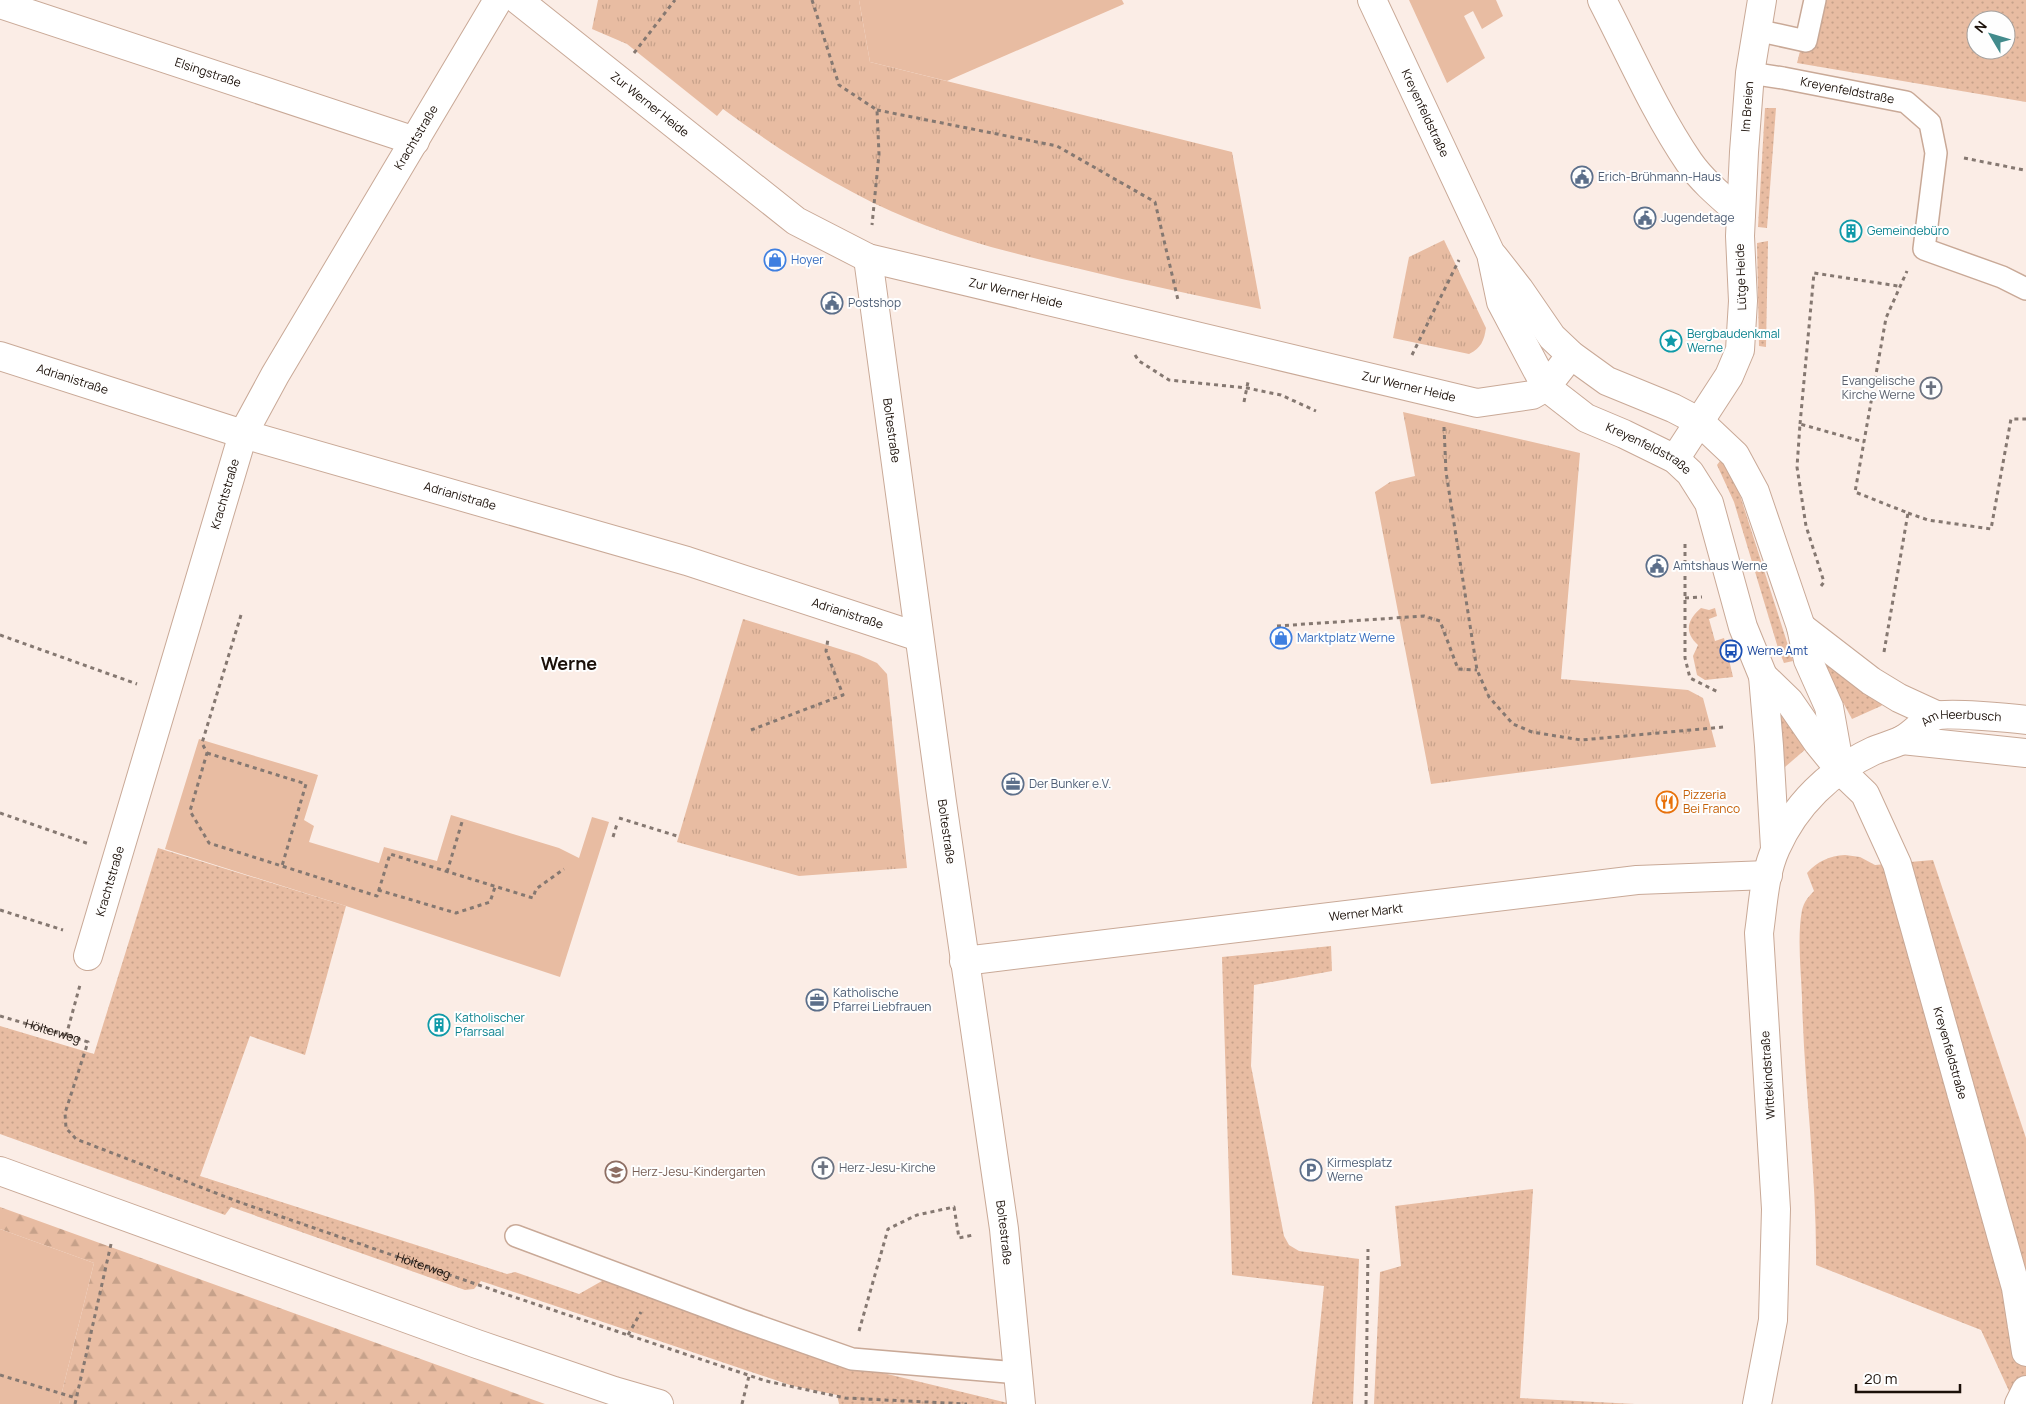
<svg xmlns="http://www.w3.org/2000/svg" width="2026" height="1404" font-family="Manrope,sans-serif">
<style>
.grass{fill:url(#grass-dots);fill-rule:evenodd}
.forest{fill:url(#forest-firs)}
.park{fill:url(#park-tufts)}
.garden{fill:#e8bca2}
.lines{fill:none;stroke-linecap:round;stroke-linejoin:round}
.lane-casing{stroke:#c9a997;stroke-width:24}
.street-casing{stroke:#c9a997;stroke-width:30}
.secondary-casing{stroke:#c9a997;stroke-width:30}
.path{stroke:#857871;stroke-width:3;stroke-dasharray:4 4;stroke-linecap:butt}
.lane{stroke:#fff;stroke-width:21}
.street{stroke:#fff;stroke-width:28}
.secondary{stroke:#fff;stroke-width:28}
.labels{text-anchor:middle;stroke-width:4;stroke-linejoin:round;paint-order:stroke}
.street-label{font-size:12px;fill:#1b1009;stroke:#fefefe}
.service-label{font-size:12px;fill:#4e5e75;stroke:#fefefe;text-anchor:start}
.culture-label{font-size:12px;fill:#0d838f;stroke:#fefefe;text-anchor:start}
.shop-label{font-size:12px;fill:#366cbe;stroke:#fefefe;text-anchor:start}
.worship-label{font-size:12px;fill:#5b616d;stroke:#fefefe;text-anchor:end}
.transit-label{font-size:12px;fill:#164399;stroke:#fefefe;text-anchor:start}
.food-label{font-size:12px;fill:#c56008;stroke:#fefefe;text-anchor:start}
.education-label{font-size:12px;fill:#785e54;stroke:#fefefe;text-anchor:start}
.district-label{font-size:18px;font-weight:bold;fill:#1b1009;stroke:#fefefe}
</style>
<defs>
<pattern id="grass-dots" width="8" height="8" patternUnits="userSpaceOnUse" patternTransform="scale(1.25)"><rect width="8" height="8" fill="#e8bca2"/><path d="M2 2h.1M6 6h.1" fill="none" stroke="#c6a18a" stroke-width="1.8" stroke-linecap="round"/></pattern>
<pattern id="forest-firs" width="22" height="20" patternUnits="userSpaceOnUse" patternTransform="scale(1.25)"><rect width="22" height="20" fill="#e8bca2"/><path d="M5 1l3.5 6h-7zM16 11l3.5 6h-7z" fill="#c6a18a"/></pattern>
<pattern id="park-tufts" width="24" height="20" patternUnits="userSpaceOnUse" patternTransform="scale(1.25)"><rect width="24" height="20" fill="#e8bca2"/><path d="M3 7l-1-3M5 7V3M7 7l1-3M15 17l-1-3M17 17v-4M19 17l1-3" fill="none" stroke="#c6a18a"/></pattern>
</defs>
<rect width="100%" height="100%" fill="#fbede6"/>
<g class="grass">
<path d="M1813,0h213v102l-229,-39zM1976,20h30v30h-30z"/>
<polygon points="1765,108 1776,108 1767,228 1758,227"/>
<polygon points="1768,241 1766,347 1759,346 1757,243"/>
<polygon points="1720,461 1725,464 1739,492 1793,661 1784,663 1778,648 1734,502 1717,465"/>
<path d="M1701,608l8,2 6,-2 2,8 -8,3 6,22 9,-3 9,39 -28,3 -8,-5 -4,-19 5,-11c-14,-13 -11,-25 3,-37z"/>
<polygon points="1827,665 1883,704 1881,706 1852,719 1826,671"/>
<polygon points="1778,708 1807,748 1785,767 1783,765"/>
<polygon points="158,848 346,906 305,1055 250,1036 200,1176 507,1274 515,1272 579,1294 609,1277 858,1367 1012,1404 839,1404 837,1395 793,1386 481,1281 474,1289 465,1290 231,1207 225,1215 0,1134 0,1026 94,1054"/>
<path d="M1845,855l15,2 15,8 58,-5 93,278v266h-11l-34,-74 -165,-65c1,-89 -12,-178 -14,-267 -1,-29 -5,-60 0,-88 2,-8 6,-13 12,-19l-7,-18c11,-12 22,-17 38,-18z"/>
<polygon points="1331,946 1332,971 1254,985 1251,1066 1284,1236 1289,1245 1299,1251 1359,1259 1353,1404 1312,1404 1324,1286 1232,1275 1222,957"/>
<polygon points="1533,1189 1520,1398 1635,1404 1374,1404 1380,1272 1401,1266 1395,1206"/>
</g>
<polygon class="forest" points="0,1207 545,1404 59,1404 94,1263 0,1229"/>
<g class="park">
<path d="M598,0h261l11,62 362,90 29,157c-62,-13 -124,-26 -185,-41 -56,-13 -111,-26 -164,-48 -69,-28 -130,-68 -189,-111l-6,7 -90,-72 -35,-15z"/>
<path d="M1444,240l42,88c-2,13 -5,20 -17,26l-76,-16 16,-81z"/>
<polygon points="1403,412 1580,453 1561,679 1688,690 1703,698 1716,747 1431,784 1375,492 1390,482 1415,476"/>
<polygon points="743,619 859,655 877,663 887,674 907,868 799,876 677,842"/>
</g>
<g class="garden">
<polygon points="859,0 1122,0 1124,4 947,81 870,62"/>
<polygon points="1409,0 1496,0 1503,16 1482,29 1473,11 1464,16 1485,58 1447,83"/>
<polygon points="199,739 318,775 304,820 314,826 309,842 379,863 384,847 437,861 451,815 559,848 579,858 592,817 609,822 560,977 346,906 165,849"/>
<polygon points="0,1229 94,1263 59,1404 0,1404"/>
</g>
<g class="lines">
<g class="lane-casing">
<g id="lane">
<polyline points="1756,30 1806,41 1815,0"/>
<path id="s2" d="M1750,73l33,5 123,24 24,21 6,30 -12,96 78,28 24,12"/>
<polyline points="516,1236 741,1320 852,1359 1019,1373"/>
</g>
</g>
<g class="street-casing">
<g id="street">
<path id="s3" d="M518,0l278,221 72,37 609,145 55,-8 14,-8 25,-32"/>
<path id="s4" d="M1372,0l119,254 10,48 45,85 40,31 38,16 51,25 15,14 19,30 34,124 20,49 6,70 6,102"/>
<path d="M1602,0c28,54 53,112 87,162 14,20 34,36 52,52"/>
<path id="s5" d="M0,4l415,137"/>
<polyline points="1494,257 1519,289 1552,337 1571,355 1607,381 1673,408 1700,422 1735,455 1755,492 1801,627 1808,660 1829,707 1840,769"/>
<path id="s6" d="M868,258l74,544 62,427 17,175"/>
<path id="s7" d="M0,356l243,78 444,127 232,76"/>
<path id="s8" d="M1675,459l54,-83 11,-26 3,-49 -3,-65 4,-84 6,-79 12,-73"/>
<polyline points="1801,627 1871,681 1899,698 1936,715"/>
<path id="s9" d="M1763,676l26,25 29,42 22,27 25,24 32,70 119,424 10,64"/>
<polyline points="1902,740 2026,753"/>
<path id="s10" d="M88,956l155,-522 32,-59 223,-375"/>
<path id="s11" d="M964,961l673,-81 131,-5"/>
<path id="s12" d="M1757,1404l16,-84 3,-111 -17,-276c4,-27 5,-59 17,-85 19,-43 54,-77 97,-97 9,-4 19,-6 29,-11 12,-6 21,-19 33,-24 10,-4 77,2 91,4"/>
</g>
</g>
<g class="secondary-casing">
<g id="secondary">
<polyline points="0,1171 477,1344 614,1391 659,1404"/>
<polyline points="2019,1404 2026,1390"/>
</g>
</g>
<g class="path">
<polyline points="812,0 839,85 877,110 879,154 872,225"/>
<polyline points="634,53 675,0"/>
<polyline points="877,110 1057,146 1155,202 1178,300"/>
<polyline points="1964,158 2024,170"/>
<polyline points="1135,355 1139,361 1169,380 1247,388 1271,393 1281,395 1316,411"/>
<polyline points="1412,355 1459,260"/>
<polyline points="1244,402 1248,382"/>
<polyline points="1800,424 1814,273 1898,286"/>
<polyline points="1444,427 1446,472 1477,670 1489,697 1513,724 1532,732 1581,740 1724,727"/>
<polyline points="1908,513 1928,520 1991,529 2011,419 2026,419"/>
<polyline points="1685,544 1685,658 1690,678 1718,692"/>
<polyline points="1821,586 1824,582 1806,526 1797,467 1800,424 1864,442"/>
<polyline points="1685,598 1702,597"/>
<polyline points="241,615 202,743 207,753 190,811 209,843 377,896 390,854 533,898 536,889 564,869"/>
<polyline points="1277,626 1424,616 1440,621 1458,669 1477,670"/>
<polyline points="0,635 137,684"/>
<polyline points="1884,652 1908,513 1855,492 1886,318 1907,271"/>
<polyline points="751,730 843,695 826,651 828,639"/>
<polyline points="207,753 306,784 282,866"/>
<polyline points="0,813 89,844"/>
<polyline points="619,818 677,836"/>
<polyline points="613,837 617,824"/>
<polyline points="447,872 462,822"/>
<polyline points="378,890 456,913 490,902 495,887"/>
<polyline points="0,910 63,930"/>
<path id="s1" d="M0,1016l88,26 -23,71 1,15 10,11 163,63 257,89 270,90 79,17 122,6"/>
<polyline points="66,1036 80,985"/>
<polyline points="859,1331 888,1229 917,1215 954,1207 959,1238 973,1235"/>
<polyline points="628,1335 641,1312"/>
<polyline points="0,1375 76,1398"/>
<polyline points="75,1404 111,1244"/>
<polyline points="742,1404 749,1376"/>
<polyline points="1366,1404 1368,1249"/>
</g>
<use href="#lane" class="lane"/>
<use href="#street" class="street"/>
<use href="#secondary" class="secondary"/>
</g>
<defs>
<g id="civic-ring" transform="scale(1.125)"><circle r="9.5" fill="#fefefe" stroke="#5c6f8a" stroke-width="1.5"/><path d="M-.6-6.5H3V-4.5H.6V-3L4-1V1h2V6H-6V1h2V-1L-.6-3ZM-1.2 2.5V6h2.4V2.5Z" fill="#5c6f8a"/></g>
<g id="building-ring" transform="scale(1.125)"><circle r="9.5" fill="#fefefe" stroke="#0f9aa8" stroke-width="1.5"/><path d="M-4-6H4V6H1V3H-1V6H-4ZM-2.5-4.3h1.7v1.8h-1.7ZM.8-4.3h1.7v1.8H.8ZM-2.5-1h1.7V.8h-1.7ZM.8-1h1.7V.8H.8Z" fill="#0f9aa8"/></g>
<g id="shop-ring" transform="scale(1.125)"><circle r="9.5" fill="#fefefe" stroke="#3f7fe0" stroke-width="1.5"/><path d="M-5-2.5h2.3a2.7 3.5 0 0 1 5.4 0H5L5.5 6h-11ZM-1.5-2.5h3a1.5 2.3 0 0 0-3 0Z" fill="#3f7fe0"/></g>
<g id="sight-ring" transform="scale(1.125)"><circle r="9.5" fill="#fefefe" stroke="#0f9aa8" stroke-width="1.5"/><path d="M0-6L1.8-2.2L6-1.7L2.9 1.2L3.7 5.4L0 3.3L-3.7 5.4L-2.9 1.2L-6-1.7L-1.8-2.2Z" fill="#0f9aa8"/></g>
<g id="church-ring" transform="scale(1.125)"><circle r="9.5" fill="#fefefe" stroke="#6b7280" stroke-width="1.5"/><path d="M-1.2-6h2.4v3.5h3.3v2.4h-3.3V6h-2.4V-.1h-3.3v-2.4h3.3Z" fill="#6b7280"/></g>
<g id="bus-ring" transform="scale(1.125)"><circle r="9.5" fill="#fefefe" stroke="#1a4fb4" stroke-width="1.5"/><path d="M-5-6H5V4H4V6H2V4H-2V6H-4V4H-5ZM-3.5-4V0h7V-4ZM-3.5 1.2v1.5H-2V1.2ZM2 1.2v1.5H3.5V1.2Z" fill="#1a4fb4"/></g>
<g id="office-ring" transform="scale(1.125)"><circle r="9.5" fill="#fefefe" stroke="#5c6f8a" stroke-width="1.5"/><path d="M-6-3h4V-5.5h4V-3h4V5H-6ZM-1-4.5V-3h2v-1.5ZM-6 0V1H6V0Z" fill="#5c6f8a"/></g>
<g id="restaurant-ring" transform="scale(1.125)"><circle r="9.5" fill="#fefefe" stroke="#e8710a" stroke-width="1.5"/><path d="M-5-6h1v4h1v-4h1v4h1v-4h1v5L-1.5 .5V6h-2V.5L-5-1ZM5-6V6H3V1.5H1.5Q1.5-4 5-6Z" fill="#e8710a"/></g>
<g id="parking-ring" transform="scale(1.125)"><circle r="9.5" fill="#fefefe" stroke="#5c6f8a" stroke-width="1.5"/><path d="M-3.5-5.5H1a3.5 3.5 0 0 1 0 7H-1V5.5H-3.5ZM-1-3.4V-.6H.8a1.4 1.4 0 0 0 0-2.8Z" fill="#5c6f8a"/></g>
<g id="school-ring" transform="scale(1.125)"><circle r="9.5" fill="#fefefe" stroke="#8d6e63" stroke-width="1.5"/><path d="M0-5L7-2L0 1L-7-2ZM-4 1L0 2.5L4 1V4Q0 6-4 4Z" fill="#8d6e63"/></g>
</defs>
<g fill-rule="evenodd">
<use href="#civic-ring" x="1582" y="177"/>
<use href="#civic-ring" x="1645" y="218"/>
<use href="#building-ring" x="1851" y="231"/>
<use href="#shop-ring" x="775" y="260"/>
<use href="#civic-ring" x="832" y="303"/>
<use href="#sight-ring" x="1671" y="341"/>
<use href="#church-ring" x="1931" y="388"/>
<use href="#civic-ring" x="1657" y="566"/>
<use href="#shop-ring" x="1281" y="638"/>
<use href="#bus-ring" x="1731" y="651"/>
<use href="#office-ring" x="1013" y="784"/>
<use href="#restaurant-ring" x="1667" y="802"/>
<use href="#office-ring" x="817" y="1000"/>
<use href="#building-ring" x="439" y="1025"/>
<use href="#church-ring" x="823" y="1168"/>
<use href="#parking-ring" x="1311" y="1170"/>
<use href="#school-ring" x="616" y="1172"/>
</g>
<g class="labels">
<g class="street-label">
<text dy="4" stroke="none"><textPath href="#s5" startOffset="219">Elsingstraße</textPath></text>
<text dy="4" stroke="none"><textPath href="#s2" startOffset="99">Kreyenfeldstraße</textPath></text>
<text dy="4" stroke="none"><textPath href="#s3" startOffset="168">Zur Werner Heide</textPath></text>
<text dy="4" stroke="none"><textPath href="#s8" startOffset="371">Im Breien</textPath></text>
<text dy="4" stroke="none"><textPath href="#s4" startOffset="125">Kreyenfeldstraße</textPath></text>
<text dy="4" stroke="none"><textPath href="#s10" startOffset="888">Krachtstraße</textPath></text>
<text transform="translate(1741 277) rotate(-92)" y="4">Lütge Heide</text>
<text dy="4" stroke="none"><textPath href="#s3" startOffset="588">Zur Werner Heide</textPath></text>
<text dy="4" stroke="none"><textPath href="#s7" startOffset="76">Adrianistraße</textPath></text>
<text dy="4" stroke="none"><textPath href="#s3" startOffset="992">Zur Werner Heide</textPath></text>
<text dy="4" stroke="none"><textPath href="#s6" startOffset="174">Boltestraße</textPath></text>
<text dy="4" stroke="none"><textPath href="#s4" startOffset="546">Kreyenfeldstraße</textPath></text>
<text dy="4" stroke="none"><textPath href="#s10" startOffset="482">Krachtstraße</textPath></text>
<text dy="4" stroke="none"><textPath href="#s7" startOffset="481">Adrianistraße</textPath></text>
<text dy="4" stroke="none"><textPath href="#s7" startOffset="886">Adrianistraße</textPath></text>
<text dy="4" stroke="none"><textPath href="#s12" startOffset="798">Am Heerbusch</textPath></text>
<text dy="4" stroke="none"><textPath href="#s6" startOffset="579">Boltestraße</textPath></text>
<text dy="4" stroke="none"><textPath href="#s10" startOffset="78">Krachtstraße</textPath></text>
<text dy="4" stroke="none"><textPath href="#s11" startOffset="405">Werner Markt</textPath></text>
<text dy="4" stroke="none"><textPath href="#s1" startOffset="55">Hölterweg</textPath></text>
<text dy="4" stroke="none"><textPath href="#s9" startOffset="430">Kreyenfeldstraße</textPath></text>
<text transform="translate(1768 1075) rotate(-94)" y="4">Wittekindstraße</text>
<text dy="4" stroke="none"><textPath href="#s6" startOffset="984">Boltestraße</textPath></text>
<text dy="4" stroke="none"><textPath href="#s1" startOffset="566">Hölterweg</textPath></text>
</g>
<g class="service-label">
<text x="1598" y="181">Erich-Brühmann-Haus</text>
<text x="1661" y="222">Jugendetage</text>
<text x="848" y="307">Postshop</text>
<text x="1673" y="570">Amtshaus Werne</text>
<text x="1029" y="788">Der Bunker e.V.</text>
<text x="833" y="997">Katholische<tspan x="833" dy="14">Pfarrei Liebfrauen</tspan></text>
<text x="1327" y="1167">Kirmesplatz<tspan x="1327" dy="14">Werne</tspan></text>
</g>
<g class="culture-label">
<text x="1867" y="235">Gemeindebüro</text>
<text x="1687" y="338">Bergbaudenkmal<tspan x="1687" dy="14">Werne</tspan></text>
<text x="455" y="1022">Katholischer<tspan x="455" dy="14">Pfarrsaal</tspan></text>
</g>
<g class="shop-label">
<text x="791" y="264">Hoyer</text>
<text x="1297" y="642">Marktplatz Werne</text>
</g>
<g class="worship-label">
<text x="1915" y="385">Evangelische<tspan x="1915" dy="14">Kirche Werne</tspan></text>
<text x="839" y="1172" text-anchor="start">Herz-Jesu-Kirche</text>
</g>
<g class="transit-label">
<text x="1747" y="655">Werne Amt</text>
</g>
<g class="food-label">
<text x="1683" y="799">Pizzeria<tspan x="1683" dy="14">Bei Franco</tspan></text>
</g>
<g class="education-label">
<text x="632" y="1176">Herz-Jesu-Kindergarten</text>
</g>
<g class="district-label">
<text x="569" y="670">Werne</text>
</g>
</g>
<g transform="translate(1991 35) rotate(308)"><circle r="24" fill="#fefefe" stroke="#a39f9c"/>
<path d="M0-4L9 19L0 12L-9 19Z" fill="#428b8c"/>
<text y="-8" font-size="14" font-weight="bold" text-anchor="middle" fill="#1b1009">N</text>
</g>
<path d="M1856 1384v8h104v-8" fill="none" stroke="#1b1009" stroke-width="2.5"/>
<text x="1864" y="1384" font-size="15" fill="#1b1009" stroke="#fefefe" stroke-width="4" paint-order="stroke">20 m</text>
</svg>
